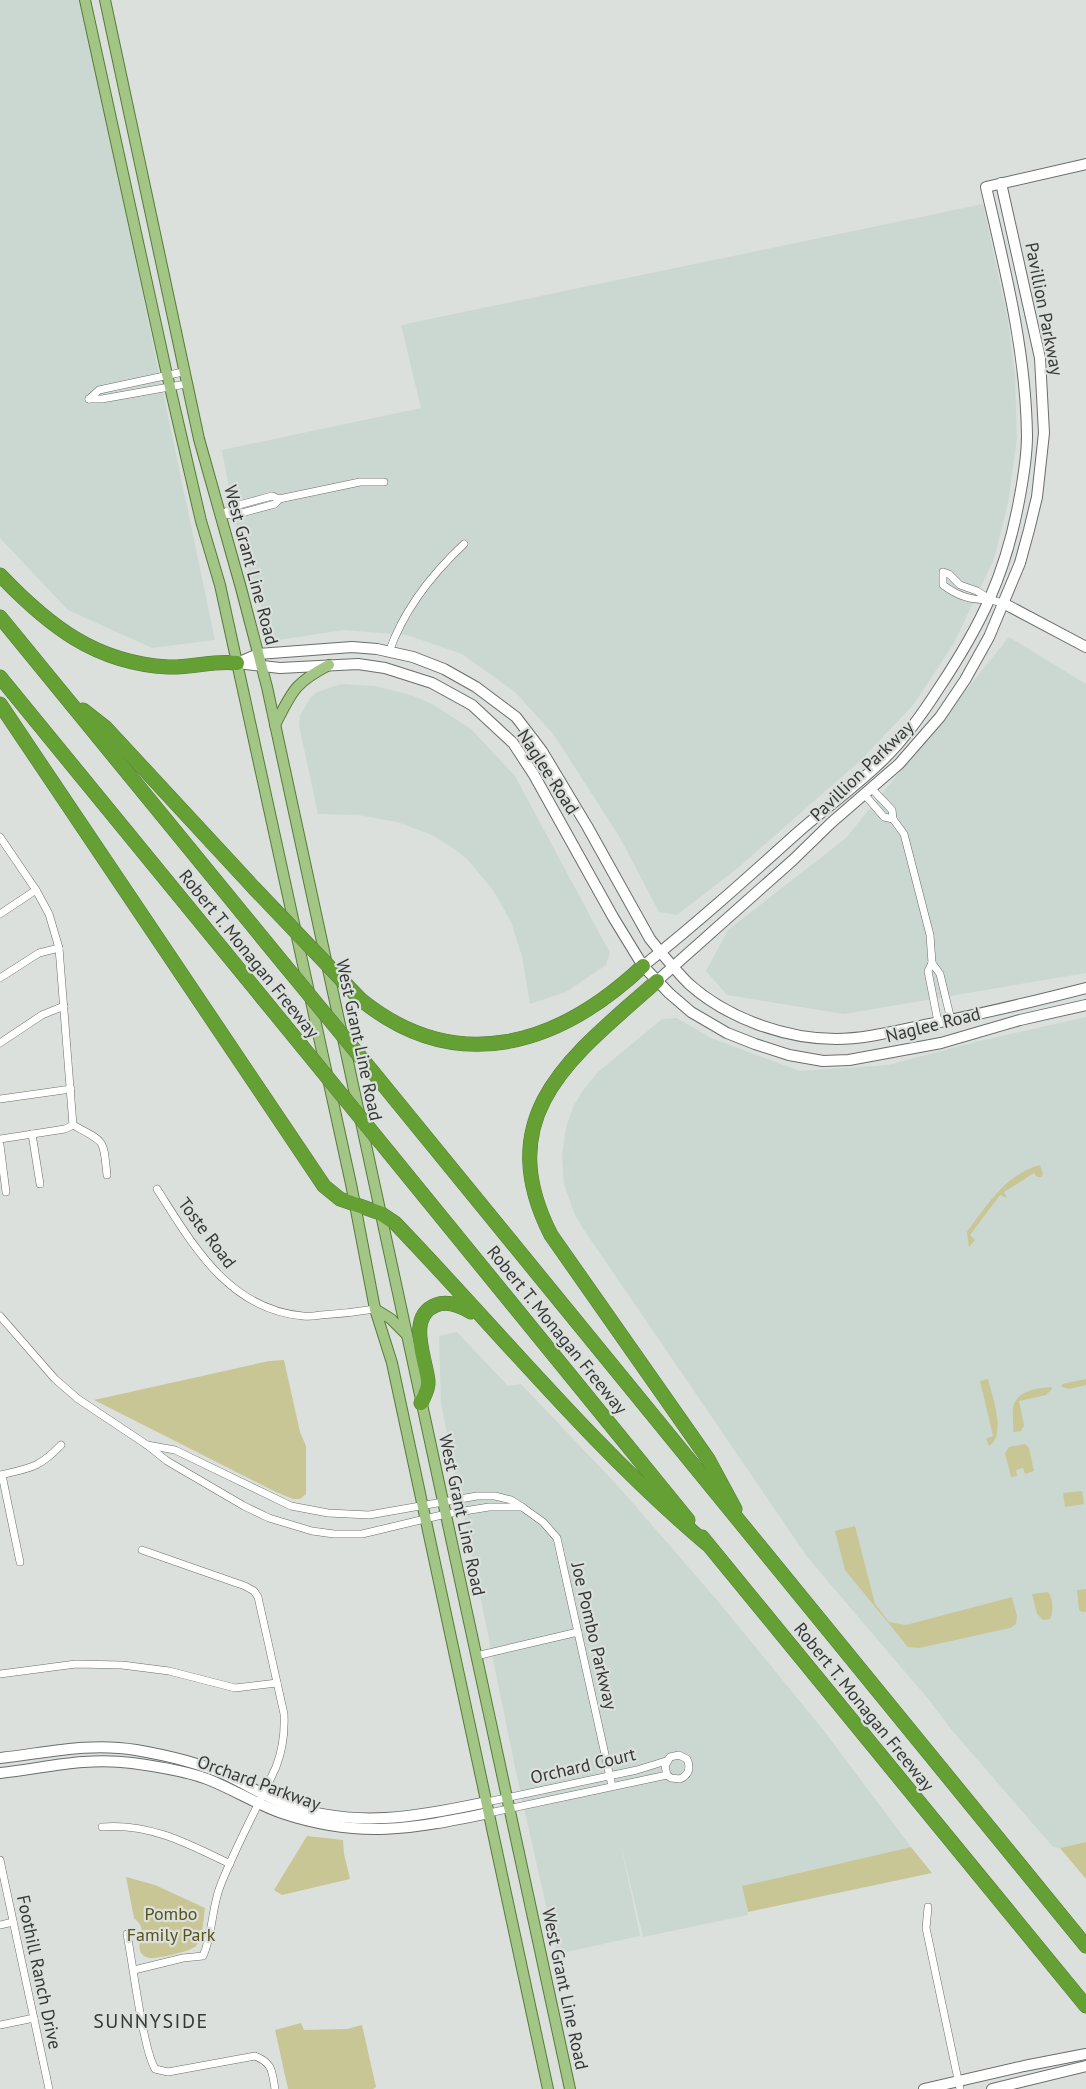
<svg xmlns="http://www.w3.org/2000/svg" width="1086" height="2089" font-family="'PT Sans',sans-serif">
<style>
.built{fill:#cbd8d1}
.green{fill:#c9c695}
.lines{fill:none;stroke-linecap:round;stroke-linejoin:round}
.street-casing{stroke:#6a6e6c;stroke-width:8}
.secondary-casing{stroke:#6a6e6c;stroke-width:12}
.primary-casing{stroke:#557c36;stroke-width:12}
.highway-casing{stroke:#557c36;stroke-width:15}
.street{stroke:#fff;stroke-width:7}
.secondary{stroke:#fff;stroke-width:10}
.primary{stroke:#a3c686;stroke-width:10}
.highway{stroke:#65a035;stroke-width:14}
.highway-bridge-casing{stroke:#557c36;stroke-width:15;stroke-linecap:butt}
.highway-bridge{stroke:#65a035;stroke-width:14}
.labels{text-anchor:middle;stroke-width:4.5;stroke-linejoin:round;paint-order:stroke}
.street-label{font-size:18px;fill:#363837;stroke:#dbe0dd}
.park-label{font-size:18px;fill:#575219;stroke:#dbe0dd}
.neighbourhood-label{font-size:20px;letter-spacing:1.5px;fill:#363837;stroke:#dbe0dd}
</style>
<rect width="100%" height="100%" fill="#dbe0dd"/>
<g class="built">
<polygon points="0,0 81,0 215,640 152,648 68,610 0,538"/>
<polygon points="983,204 1008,320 1015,376 1017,438 1008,503 994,559 954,643 914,704 861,760 739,867 677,915 659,912 619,836 554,735 515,692 462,654 407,635 343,630 273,641 238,539 222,450 421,408 401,325"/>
<polygon points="1009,637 1086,684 1086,973 844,1014 727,995 706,971 728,930 846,838"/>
<polygon points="341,684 375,686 411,695 432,704 471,729 515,776 610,953 606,965 566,992 530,1004 522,956 511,922 493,890 467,859 450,846 432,835 397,822 358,815 318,814 299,725 300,715 311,697 317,692"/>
<polygon points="1086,1017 1086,1842 1060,1848 1053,1847 950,1728 929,1700 808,1558 582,1227 574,1213 564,1184 562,1156 566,1127 574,1105 584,1089 598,1072 662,1019 677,1018 711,1038 800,1071 888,1065 979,1041"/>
<polygon points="457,1332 508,1386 521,1384 618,1486 717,1600 825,1732 911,1847 743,1886 748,1915 643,1937 620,1841 640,1936 557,1954 517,1777 441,1404 439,1336"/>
</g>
<g class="green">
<path d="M1040,1165l3,9 -2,3h-4l-3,-4 -30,19 3,6 -7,-3 -30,40 5,5 -6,7 -2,-15c20,-27 39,-58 73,-67z"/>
<polygon points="284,1360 300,1432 306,1446 306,1494 300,1499 293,1499 276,1492 94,1400 269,1361"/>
<path d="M988,1379c4,17 19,56 1,67l-3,-7 7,-3 -13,-55z"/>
<polygon points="1086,1379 1086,1385 1069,1389 1062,1387 1062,1384"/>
<path d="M1051,1387l1,2 -6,6 -27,6 5,24 -3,6 -8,1c1,-8 -1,-16 0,-24 2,-17 24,-20 38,-21z"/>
<polygon points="1025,1444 1029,1448 1034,1471 1025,1474 1023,1468 1016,1470 1017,1476 1011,1477 1005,1453 1009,1447"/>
<polygon points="1082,1491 1084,1504 1065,1507 1063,1493"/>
<polygon points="855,1526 875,1604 889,1622 906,1625 1012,1597 1017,1616 1016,1624 1010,1628 919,1648 908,1647 845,1570 835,1531"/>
<polygon points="1086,1589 1086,1612 1082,1612 1079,1610 1077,1590"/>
<path d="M1048,1592c5,6 6,20 2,27l-7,1 -6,-6 -5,-20z"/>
<polygon points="307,1836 343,1840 344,1854 350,1879 282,1895 274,1890"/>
<polygon points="1086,1842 1086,1879 1060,1848"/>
<polygon points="911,1847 932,1873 748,1912 742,1886"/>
<path d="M126,1877l29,8 50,23c-2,10 -1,30 -9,38 -4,5 -39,13 -46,12 -5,-1 -6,-2 -9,-5 -6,-14 9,-22 -7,-35z"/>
<polygon points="301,2023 304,2030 347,2029 362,2025 376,2087 373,2089 288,2089 275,2030"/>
</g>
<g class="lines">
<g class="street-casing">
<g id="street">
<polyline points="89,399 99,390 183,372"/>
<polyline points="89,399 102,399 186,384"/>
<polyline points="222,515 238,514 275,504 279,499"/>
<polyline points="220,516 235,506 272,496 279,499 360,482 384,482"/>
<path d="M991,600c-20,0 -32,-3 -48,-15v-13l6,2 11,11 17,6 14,9 12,3"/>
<path d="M389,652c15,-43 42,-77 75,-108"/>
<polyline points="871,788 892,810 893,819 904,834 930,935 932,963 928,971 938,1022"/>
<polyline points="864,794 884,817 893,819"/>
<polyline points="0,837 36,890 49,914 59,948 73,1125"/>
<polyline points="0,914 36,890"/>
<polyline points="932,963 940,974 951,1020"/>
<polyline points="0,978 39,953 59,948"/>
<polyline points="0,1043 42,1015 64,1006"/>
<polyline points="0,1099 71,1089"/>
<path d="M73,1125c33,18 30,13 34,50"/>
<polyline points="32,1134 40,1184"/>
<polyline points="0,1139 65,1129 73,1125"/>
<polyline points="0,1145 6,1192"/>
<path d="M157,1189c36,56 71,120 146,127 6,1 12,0 18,-1 18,-1 36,-3 54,-6"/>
<polyline points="0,1316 55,1379 78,1399 147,1445 167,1461 244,1506 269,1518 312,1531 334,1534 362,1534 446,1514 489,1507 522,1507"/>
<polyline points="147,1445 175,1450 291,1506 328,1513 369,1515 477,1496 495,1496 511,1500 522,1507 543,1522 557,1538 612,1786"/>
<path d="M0,1475c30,-7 39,-7 61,-30"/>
<polyline points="2,1475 20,1562"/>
<polyline points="476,1656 578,1632"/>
<polyline points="0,1674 76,1664 122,1665 169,1671 235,1688 277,1683"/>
<polyline points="487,1802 637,1770 666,1761"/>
<path d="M489,1813l178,-38 4,3 9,1c9,-4 11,-11 7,-20l-8,-4 -9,2 -5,9 2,9"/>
<path d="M102,1827c48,-4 87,17 128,37"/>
<polyline points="0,1860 49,2089"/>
<polyline points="928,1907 926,1928 960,2089"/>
<polyline points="0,1925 13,1922"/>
<path d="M127,1934c6,33 10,66 17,99 3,13 5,25 11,36l13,3 87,-16c18,7 17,16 20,33"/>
<path d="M134,1970l49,-12 20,-2c10,-21 8,-48 18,-72 16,-40 37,-78 55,-117 7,-18 9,-33 8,-53l-26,-117 -4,-6 -9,-5 -103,-36"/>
<polyline points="0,2025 34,2018"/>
</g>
</g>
<g class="secondary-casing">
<g id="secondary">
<polyline points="1003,603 1086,647"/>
<polyline points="237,663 280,668 358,664 385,668 432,683 472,705 513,743 534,775 613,917 643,966 669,993 691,1012 727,1033 755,1044 789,1055 823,1061 849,1060 941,1043 1020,1020 1086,1005"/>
<path d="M237,663l21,-9 94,-7 25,2 36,8 31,12 32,18 40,30 26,34 45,75 63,113c12,15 25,31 39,45 38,34 96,55 147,55 31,0 63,-9 94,-15 52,-10 105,-23 156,-36"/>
<path d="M643,966c53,-42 103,-87 153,-132 29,-26 61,-48 89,-76 21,-21 38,-45 54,-70 42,-63 66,-112 80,-187 4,-21 8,-44 8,-65 -1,-85 -22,-167 -41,-249l100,-23"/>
<polyline points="657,981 793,860 831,823 899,764 940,717 965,680 989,637 1020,563 1029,530 1037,497 1044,433 1040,358 1001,183"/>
<path d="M0,1758c46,-5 89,-16 136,-8 29,5 60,12 88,24 20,9 40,22 61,30 69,25 132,13 202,-2"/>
<path d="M0,1773c46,-5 84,-16 132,-10 22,3 54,8 75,16 26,10 49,25 75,34 78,26 130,16 207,0"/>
<polyline points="924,2089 1024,2066 1086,2054"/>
<polyline points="992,2089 1086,2066"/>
</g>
</g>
<g class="primary-casing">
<g id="primary">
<polyline points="85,0 166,370 201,521 220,585 351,1184 375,1309 392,1363 548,2089"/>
<polyline points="105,0 199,439 241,588 267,687 570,2089"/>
<path d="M275,725c17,-33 19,-42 54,-60"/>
<polyline points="375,1309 391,1319 407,1335"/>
</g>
</g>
<g class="highway-casing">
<g id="highway">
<path d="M0,575c48,50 95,88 168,92 23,1 46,-7 69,-4"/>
<polyline points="0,617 283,963"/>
<polyline points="0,677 301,1045"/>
<path d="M0,704l324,482 16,13 40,14 15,10c103,107 198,225 312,321"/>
<polyline points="83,710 106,728 254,888"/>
<path d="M657,981c-83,74 -168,132 -106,254l157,224 27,50"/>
<path d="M360,999c97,79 199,46 283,-33"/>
<polyline points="372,1071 1086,1946"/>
<polyline points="390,1154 688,1520"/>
<path d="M421,1403c3,-6 8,-15 7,-22 -2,-22 -22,-64 8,-76 12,-5 25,1 35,7"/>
<polyline points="702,1537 1086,2006"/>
</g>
</g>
<use href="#street" class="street"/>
<use href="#secondary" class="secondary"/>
<use href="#primary" class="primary"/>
<use href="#highway" class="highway"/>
<g class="highway-bridge-casing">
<g id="highway-bridge">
<polyline points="254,888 360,999"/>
<polyline points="283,963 372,1071"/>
<polyline points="301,1045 390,1154"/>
</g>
</g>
<use href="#highway-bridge" class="highway-bridge"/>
</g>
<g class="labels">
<g class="street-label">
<text transform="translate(1044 309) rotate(79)" y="6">Pavillion Parkway</text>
<text transform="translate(251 565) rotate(75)" y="6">West Grant Line Road</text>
<text transform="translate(862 771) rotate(-44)" y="6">Pavillion Parkway</text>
<text transform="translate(548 772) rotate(57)" y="6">Naglee Road</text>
<text transform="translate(249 954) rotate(51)" y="6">Robert T. Monagan Freeway</text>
<text transform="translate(933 1025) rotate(-14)" y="6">Naglee Road</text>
<text transform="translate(359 1040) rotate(78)" y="6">West Grant Line Road</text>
<text transform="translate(207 1233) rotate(53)" y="6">Toste Road</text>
<text transform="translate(557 1330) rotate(51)" y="6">Robert T. Monagan Freeway</text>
<text transform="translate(462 1515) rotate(78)" y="6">West Grant Line Road</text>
<text transform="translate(594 1636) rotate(77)" y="6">Joe Pombo Parkway</text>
<text transform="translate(864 1707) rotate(51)" y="6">Robert T. Monagan Freeway</text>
<text transform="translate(583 1766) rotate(-13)" y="6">Orchard Court</text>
<text transform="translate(259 1783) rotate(20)" y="6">Orchard Parkway</text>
<text transform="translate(39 1972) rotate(78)" y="6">Foothill Ranch Drive</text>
<text transform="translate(565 1989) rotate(78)" y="6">West Grant Line Road</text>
</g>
<g class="park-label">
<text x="171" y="1920">Pombo<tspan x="171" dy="21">Family Park</tspan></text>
</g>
<g class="neighbourhood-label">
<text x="151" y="2028">SUNNYSIDE</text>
</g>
</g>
</svg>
